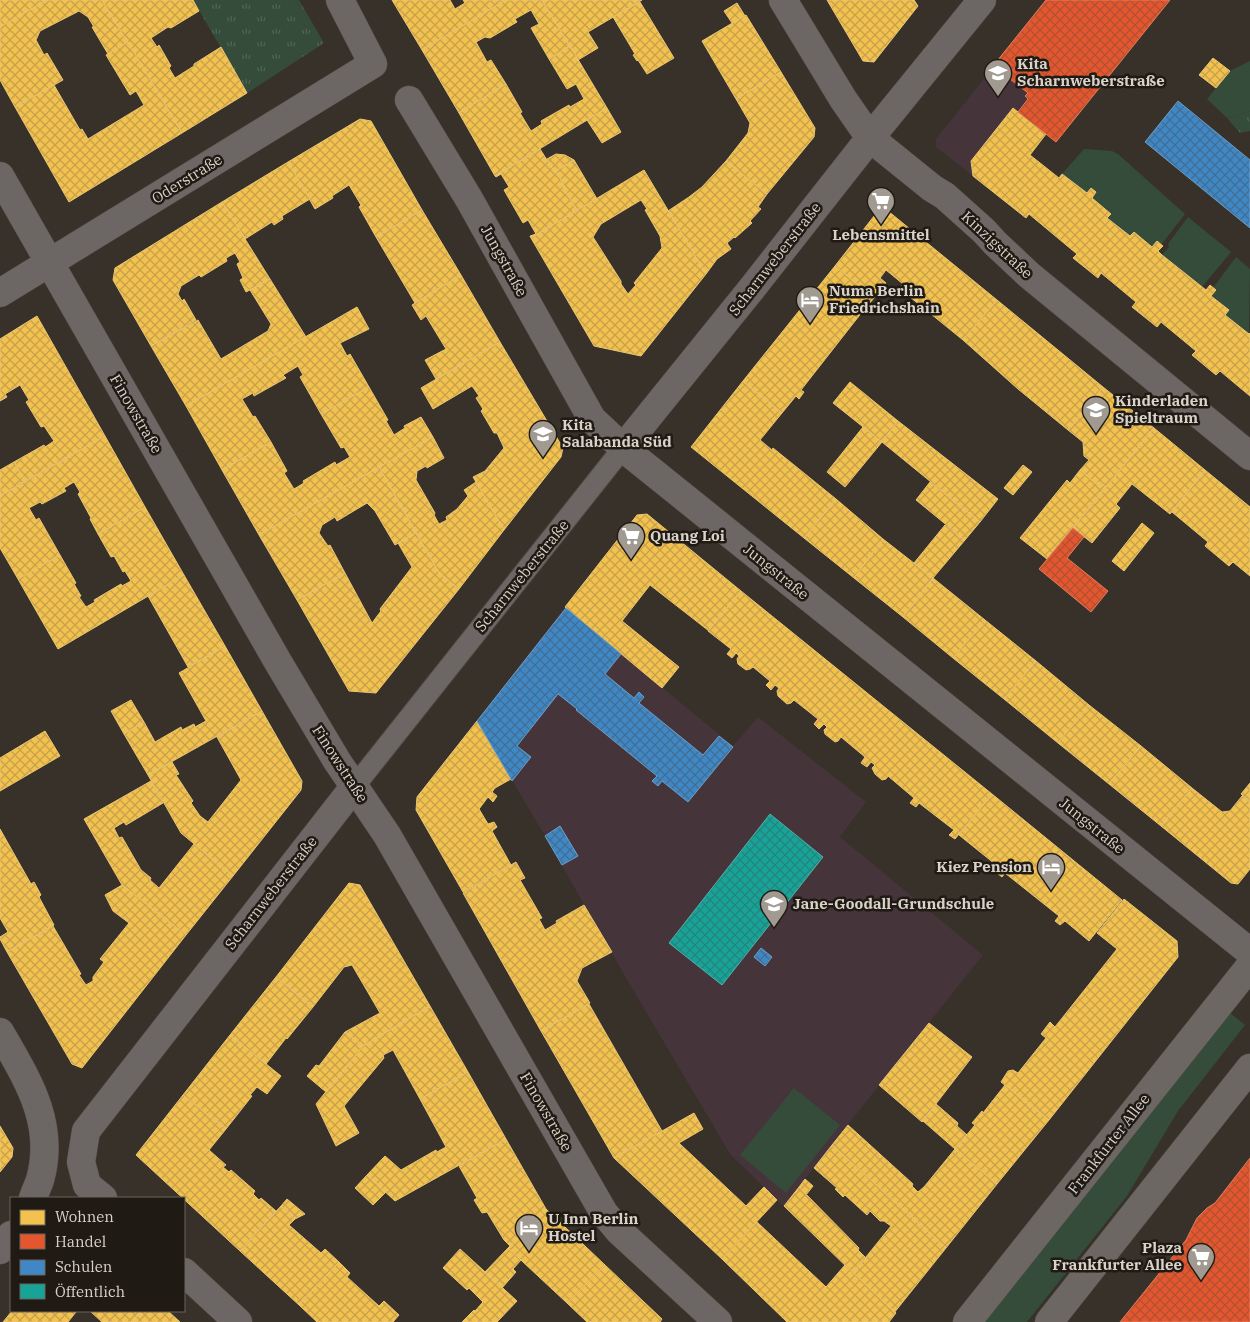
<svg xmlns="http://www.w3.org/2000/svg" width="1250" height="1322" font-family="'IBM Plex Serif',serif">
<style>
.education{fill:#46343b}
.green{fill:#344c39}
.park{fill:url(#park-tufts)}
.homes{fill:url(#homes-cross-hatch);stroke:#eac673;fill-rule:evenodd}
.shops{fill:url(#shops-cross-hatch);stroke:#e17c5c}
.schools{fill:url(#schools-cross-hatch);stroke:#6d9ec6}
.public{fill:url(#public-cross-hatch);stroke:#51b1a7}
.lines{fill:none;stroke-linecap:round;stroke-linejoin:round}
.pedestrian-casing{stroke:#534e47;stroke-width:22}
.minor-casing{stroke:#534e47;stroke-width:29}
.tertiary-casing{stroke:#534e47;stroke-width:29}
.primary-casing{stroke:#534e47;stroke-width:29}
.pedestrian{stroke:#6c6765;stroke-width:20}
.minor{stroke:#6c6765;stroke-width:28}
.tertiary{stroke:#6c6765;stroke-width:28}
.primary{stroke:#6d6763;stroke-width:28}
.tram{stroke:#6a6762;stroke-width:1}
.labels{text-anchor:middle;stroke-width:5;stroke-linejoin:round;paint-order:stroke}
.poi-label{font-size:15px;font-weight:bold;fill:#d9d2c9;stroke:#201a14;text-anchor:start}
.street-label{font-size:15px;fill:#d9d2c9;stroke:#201a14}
</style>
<defs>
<pattern id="park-tufts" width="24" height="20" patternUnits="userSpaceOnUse" patternTransform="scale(1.25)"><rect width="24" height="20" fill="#344c39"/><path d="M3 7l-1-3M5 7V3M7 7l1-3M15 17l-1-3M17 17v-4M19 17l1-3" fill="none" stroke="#516554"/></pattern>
<pattern id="homes-cross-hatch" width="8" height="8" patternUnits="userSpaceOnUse" patternTransform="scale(1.25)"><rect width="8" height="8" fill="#f2c14e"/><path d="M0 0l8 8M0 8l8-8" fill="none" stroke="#c6a04a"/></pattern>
<pattern id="shops-cross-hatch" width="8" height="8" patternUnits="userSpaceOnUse" patternTransform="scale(1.25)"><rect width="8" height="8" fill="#e4572e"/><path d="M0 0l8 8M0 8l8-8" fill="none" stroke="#b35032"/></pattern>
<pattern id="schools-cross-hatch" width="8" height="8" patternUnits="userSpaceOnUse" patternTransform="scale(1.25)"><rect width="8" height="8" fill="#3f88c5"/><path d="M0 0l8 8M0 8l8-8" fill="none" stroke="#406e95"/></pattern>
<pattern id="public-cross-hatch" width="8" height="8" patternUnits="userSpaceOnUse" patternTransform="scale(1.25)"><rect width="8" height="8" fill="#17a398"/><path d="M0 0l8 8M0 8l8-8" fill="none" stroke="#24857c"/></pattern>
</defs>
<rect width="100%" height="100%" fill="#37312a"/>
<g class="education">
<polygon points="1032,18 1059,39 1020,87 1028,93 1025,96 1028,99 1018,112 1013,108 971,161 973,176 936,147 936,139"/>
<polygon points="565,607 733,746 758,717 866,802 840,837 983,955 783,1206 730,1154 629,983 545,836 477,721"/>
</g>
<g class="green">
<polygon points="1250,61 1250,111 1227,118 1207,99 1230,71"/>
<polygon points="1084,149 1112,151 1118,154 1185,214 1161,245 1152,247 1134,232 1130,236 1107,218 1111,214 1092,198 1096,192 1091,188 1087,193 1062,174"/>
<polygon points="1188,217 1231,252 1202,287 1162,255 1169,247 1168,244"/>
<polygon points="1236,257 1250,269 1249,334 1225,315 1229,310 1211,296 1216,290 1213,288"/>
<polygon points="1229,1012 1245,1025 1178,1111 1127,1196 1027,1322 983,1322"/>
<polygon points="794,1088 840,1125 786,1193 740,1155"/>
</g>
<g class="park">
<polygon points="193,0 299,0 324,43 247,93"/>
<polygon points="1250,111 1250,131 1240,133 1227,118"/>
</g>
<g class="homes">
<polygon points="0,0 47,0 0,27"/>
<polygon points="47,0 102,0 128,42 108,54 92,27 94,27 88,17 79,11 40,31 36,40 44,55 47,53 63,80 15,107 0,80 0,27"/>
<polygon points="102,0 193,0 199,11 171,28 168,27 151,38 157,47 159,45 171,66 169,68 175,78 194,66 194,64 221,47 247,93 182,133"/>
<polygon points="392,0 450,0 455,9 465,3 463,0 506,0 422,50"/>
<polygon points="506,0 542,0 570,46 549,59 531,28 539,24 531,10 515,19 517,22 490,38 485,37 476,42 487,62 491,60 506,84 459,113 422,50"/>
<polygon points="542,0 642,0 588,32 598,48 578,60"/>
<polygon points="827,0 914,0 918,6 874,62 863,61"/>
<polygon points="640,2 674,58 647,74 638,60 637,61 633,55 635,54 613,17"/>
<polygon points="737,3 745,16 732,23 724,11"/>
<polygon points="746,15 781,72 736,99 702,41"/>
<polygon points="128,42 182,133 69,202 15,107 54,85 80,130 82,129 88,139 144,105 136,91 130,95 106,55"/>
<polygon points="570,46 607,108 495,176 459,113 506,84 522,112 520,113 531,131 542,124 541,121 569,105 570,107 584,99 576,84 567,89 549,59"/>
<polygon points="1213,58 1230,71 1216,88 1199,75"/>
<polygon points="781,72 815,128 814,137 767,194 726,161 748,133 750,123 736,99"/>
<polygon points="607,108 621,132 602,143 587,120"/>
<polygon points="1013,108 1046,134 1030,155 1059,178 1062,174 1087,193 1091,188 1096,192 1092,198 1111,214 1107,218 1130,236 1134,232 1152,247 1157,241 1163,246 1158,251 1162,255 1206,290 1210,285 1216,290 1211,296 1229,310 1225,315 1249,334 1250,333 1250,396 1220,371 1216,375 1192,355 1196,351 1161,322 1157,327 1132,307 1136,302 1112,282 1101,273 1098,278 1073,258 1077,254 1029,214 1026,218 973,176 971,161"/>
<polygon points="360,119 371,121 422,210 376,237 359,207 361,205 349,185 332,196 333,198 315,209 288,162"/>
<polygon points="540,149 554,171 555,170 556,171 565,187 563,187 577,210 531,238 530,236 536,234 528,220 523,223 504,190 509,187 501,174 496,177 495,176"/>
<polygon points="556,154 565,155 574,160 556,171 555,170 554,171 547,159"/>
<polygon points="574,160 597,199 577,210 563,187 565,187 556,171"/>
<polygon points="726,161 767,194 758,207 761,209 750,221 752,223 735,238 734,237 727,243 731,249 717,259 706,274 668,211 689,197 702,187"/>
<polygon points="288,162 310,199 282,216 283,219 274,225 272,222 245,239 222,202"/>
<path d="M644,170l62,104 -65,82 -47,-10 -63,-108zM641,200l6,9 -2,1 15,26 2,12 -28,35 2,2 -8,9 -7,-10v-3l-28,-44 8,-13z"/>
<polygon points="222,202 270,279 246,292 240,280 243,278 237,264 240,262 235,253 226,258 227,261 201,277 199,275 181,286 178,294 182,301 184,299 196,320 151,346 113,280 115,268"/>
<polygon points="422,210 461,275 415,303 376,237"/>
<polygon points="878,211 888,211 997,300 963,340 899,288 903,284 886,270 880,278 886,283 874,298 835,266"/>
<polygon points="835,266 874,298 869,304 872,306 869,309 866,307 801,390 804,392 799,399 796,396 782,413 743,381"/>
<polygon points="461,275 500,342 436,379 425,360 446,349 426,316 421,320 412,305"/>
<polygon points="270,279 306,337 186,406 151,346 198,320 221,359 268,331 271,324 250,290"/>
<polygon points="997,300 1103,387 1068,430 1018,389 963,340"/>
<polygon points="357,307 369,329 340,343 347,356 350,354 369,387 321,414 300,377 303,375 298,366 283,375 286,378 254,396 253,393 242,399 253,417 255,416 271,442 222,470 186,406"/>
<polygon points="37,316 105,436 25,481 14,462 44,445 45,447 54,441 44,426 41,427 26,402 29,400 20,385 5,394 7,397 0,401 0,339"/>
<polygon points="500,342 563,448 561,457 504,530 473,477 485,471 504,448 497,433 494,433 481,411 483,409 476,398 479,396 472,386 433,409 421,388"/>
<polygon points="743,381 782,413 760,440 772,450 773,448 836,499 804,538 691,447"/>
<polygon points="850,382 898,421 882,442 833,403"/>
<polygon points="369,387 388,420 386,421 394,435 405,428 404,426 421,417 433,437 259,535 222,470 271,442 287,471 284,473 294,489 304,483 303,481 335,462 336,465 350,457 344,447 341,448 321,414"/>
<polygon points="1103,387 1154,428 1106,487 1099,482 1096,484 1080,470 1089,460 1084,456 1083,442 1068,430"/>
<polygon points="898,421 998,499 980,522 882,442"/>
<polygon points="863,427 882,442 845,487 827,472"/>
<polygon points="1154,428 1205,470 1170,514 1132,484 1116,504 1120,508 1092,543 1073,528"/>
<polygon points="105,436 145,507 98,534 90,519 91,518 78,494 80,492 74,482 64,488 66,491 42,504 40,502 29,508 36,520 39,518 60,555 18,579 0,548 0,496"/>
<polygon points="433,437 444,458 427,468 426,466 417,471 416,480 435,513 434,515 439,524 447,520 446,517 457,509 468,496 464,490 476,482 504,530 459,589 439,573 379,467"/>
<polygon points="14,462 25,481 0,496 0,470"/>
<polygon points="1023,465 1032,472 1013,495 1004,488"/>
<polygon points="379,467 416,533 395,545 375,511 367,503 337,521 335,517 322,525 319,533 328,546 330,545 345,573 297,600 259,535"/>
<polygon points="1080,470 1096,484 1099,482 1106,487 1047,559 1020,538 1067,480 1070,483"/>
<polygon points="1205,470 1250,507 1250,576 1233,562 1229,566 1205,546 1208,542 1172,512"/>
<polygon points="930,482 980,522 965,540 916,500"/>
<polygon points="836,499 883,539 854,578 804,538"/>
<polygon points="145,507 184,575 58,649 18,579 60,555 76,583 74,584 81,596 79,597 86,607 95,602 94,600 121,584 122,586 131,581 125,571 123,572 114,556 111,557 98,534"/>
<polygon points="647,514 741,591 709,631 650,585 622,621 679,667 662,688 565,607 637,515"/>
<polygon points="1142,523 1154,533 1124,571 1112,561"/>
<polygon points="945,525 965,540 933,578 914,563"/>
<polygon points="416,533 439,573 459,589 376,693 349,691 297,600 345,573 372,623 381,611 380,609 412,567 398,543"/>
<polygon points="883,539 933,578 903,617 854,578"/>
<polygon points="184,575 225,646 188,667 148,596"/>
<polygon points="933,578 985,620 953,658 903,617"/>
<polygon points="741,591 992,794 955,839 949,835 954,830 919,803 916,807 910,803 914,798 888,776 886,779 882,780 875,774 872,768 875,765 871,762 867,767 861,763 865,757 841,737 838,741 835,742 825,734 824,730 827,727 824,724 819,729 814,724 818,719 794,700 791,703 787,704 778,696 777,691 779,688 775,685 771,690 766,685 770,681 753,667 750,669 746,670 738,664 737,659 739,656 736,653 732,658 727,654 731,649 708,631"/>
<polygon points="985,620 1036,661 1004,699 953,658"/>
<polygon points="225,646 262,711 148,775 124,734 144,722 155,742 181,727 182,730 194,724 195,727 206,721 179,673"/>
<polygon points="1036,661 1089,705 1058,743 1004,699"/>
<polygon points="131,700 144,722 124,734 111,711"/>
<polygon points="1089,705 1141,746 1109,784 1058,743"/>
<polygon points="262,711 302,781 301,790 233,876 181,833 148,775 172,762 179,774 176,775 193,801 191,803 200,816 208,822 241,780 217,737"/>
<polygon points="477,721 511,779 495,788 492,792 497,796 493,802 488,797 479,809 488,824 494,822 497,827 492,831 511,865 463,892 416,810 417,797"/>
<polygon points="45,731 60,756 0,791 0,758"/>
<polygon points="1141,746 1192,788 1161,826 1109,784"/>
<polygon points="151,781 163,803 126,825 124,822 114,828 119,838 122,837 141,870 151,878 150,880 159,888 194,844 233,876 186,935 122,885 84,819"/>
<polygon points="1250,783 1250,802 1241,794"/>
<polygon points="1192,788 1222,812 1230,811 1242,796 1250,802 1250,869 1238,884 1231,883 1161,826"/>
<polygon points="992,794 1122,900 1089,941 1065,921 1060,925 1055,921 1059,916 1005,873 1002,877 997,873 1000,868 959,835"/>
<polygon points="0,829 31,884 34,882 41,895 39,897 54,925 7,952 0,939 0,937 8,932 0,918"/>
<polygon points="516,862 525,878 520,880 542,918 539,919 545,930 557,923 556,921 584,905 612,952 582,968 577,981 590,1003 541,1031 463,893"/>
<polygon points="349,883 360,885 430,1006 363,1046 345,1032 380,1013 352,965 344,967 313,1007 276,977"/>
<polygon points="122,885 186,935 82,1068 72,1064 7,952 53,926 81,974 79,975 86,985 93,981 93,977 104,962 100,959 129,923 113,911 105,895"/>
<polygon points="1124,899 1177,941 1178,957 1049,1120 1001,1082 1008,1071 1013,1070 1018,1073 1046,1038 1041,1034 1050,1022 1055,1027 1117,949 1097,933"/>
<polygon points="276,977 313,1007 287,1039 286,1038 266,1064 230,1035"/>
<polygon points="589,1004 662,1131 614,1158 541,1031"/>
<polygon points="430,1006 468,1072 420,1099 393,1050 383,1055 384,1058 344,1106 359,1133 336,1146 316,1104 363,1046"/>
<polygon points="929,1023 972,1057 922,1122 879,1085"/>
<polygon points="345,1032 363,1046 326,1092 307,1076 316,1065 319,1066"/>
<polygon points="230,1035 281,1076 267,1094 257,1087 250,1095 252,1096 226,1129 183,1095"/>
<polygon points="468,1072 506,1139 395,1201 367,1175 385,1156 401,1170 436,1150 437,1152 446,1147 420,1099"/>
<polygon points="1005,1085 1049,1120 997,1184 955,1149 975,1125 972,1123 982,1111 983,1113"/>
<polygon points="183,1095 226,1129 209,1150 226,1165 223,1167 229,1172 231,1170 255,1191 253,1194 259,1200 261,1198 276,1211 240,1251 136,1155"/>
<polygon points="936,1104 958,1123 957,1126 967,1135 955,1149 923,1121"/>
<polygon points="694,1113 703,1129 679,1143 746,1206 764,1187 777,1200 722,1259 614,1158"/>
<polygon points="848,1125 913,1184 912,1186 918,1192 924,1187 955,1149 997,1184 946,1248 832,1145"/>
<polygon points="0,1126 13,1148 12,1157 0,1172"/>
<polygon points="506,1139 546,1209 510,1246 504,1240 487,1212 482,1213 474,1200 477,1198 459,1166"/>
<polygon points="832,1145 946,1248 894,1313 853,1273 891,1226 884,1221 880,1221 870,1211 867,1215 845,1195 843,1197 835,1189 837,1188 814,1168"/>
<polygon points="367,1175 386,1192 373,1205 355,1188"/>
<polygon points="805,1179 813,1186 806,1195 799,1187"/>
<polygon points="799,1187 859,1248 858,1250 865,1257 853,1273 784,1206"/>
<polygon points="287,1199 305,1214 295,1219 281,1206"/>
<polygon points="281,1206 295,1219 289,1225 321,1253 325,1249 339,1262 299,1305 240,1251"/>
<polygon points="546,1209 605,1265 567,1303 508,1248"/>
<polygon points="757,1222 826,1287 845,1265 896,1313 889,1322 787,1322 722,1259"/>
<polygon points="508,1248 521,1260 513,1269 516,1272 502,1288 485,1272"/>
<polygon points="460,1249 517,1301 497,1322 462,1322 474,1310 475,1311 483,1302 469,1288 467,1290 443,1268"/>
<polygon points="339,1262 350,1273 347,1277 379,1306 384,1301 399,1315 393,1322 317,1322 299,1305"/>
<polygon points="605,1265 662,1319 660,1322 587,1322 567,1303"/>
<polygon points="12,1311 74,1311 76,1312 68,1322 3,1322"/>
<polygon points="90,1311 142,1311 131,1322 102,1322"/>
<polygon points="142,1311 168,1311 180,1322 131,1322"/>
</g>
<g class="shops">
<polygon points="1046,0 1170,0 1056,142 1018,112 1028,99 1025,96 1028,93 993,66"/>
<polygon points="1073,528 1084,537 1067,558 1108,591 1091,612 1039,569"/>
<polygon points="1250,1158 1250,1322 1120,1322 1186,1240 1197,1218 1207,1208 1215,1203"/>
</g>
<g class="schools">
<polygon points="1178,101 1250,160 1250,228 1145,142"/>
<polygon points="566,608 621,654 605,674 634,698 639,692 644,697 639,703 703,755 719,736 733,747 688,802 662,781 658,786 652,781 657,776 576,710 577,709 558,694 517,746 531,757 512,781 511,779 477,721"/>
<polygon points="560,826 578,856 562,865 545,836"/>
<polygon points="761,948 772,957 765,966 754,957"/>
</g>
<polygon class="public" points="770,814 823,857 722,985 669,943"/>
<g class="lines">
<g class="pedestrian-casing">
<polyline id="pedestrian" points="354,787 623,448"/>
</g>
<g class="minor-casing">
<g id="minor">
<polyline points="783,0 843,99 870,138 932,188 945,196 984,231 995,243 1029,275 1250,456"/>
<polyline points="409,100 469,199 592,419 623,448 1250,952"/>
<polyline points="0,176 278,662 337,761 387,835 604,1213 619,1231 718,1322"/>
<polyline points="0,293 373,64 340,0"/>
<polyline points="623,448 753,287 870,138 982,0"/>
<polyline points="103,1198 87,1185 81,1162 86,1131 354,787"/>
<polyline points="184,1272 238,1322"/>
</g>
</g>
<g class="tertiary-casing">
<g id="tertiary">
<path d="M0,1032c27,47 56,91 40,148 -2,6 -5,12 -7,18"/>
<polyline points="0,1250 11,1235"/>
</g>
</g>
<g class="primary-casing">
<g id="primary">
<polyline points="967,1322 1250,966"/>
<polyline points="1049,1322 1250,1068"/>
</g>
</g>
<use href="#pedestrian" class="pedestrian"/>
<use href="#minor" class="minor"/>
<use href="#tertiary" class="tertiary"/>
<use href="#primary" class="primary"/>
<g class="tram">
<path d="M0,1021c13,22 30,48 39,71 15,36 13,70 2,106"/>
<path d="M0,1046c23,41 44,78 35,127 -1,8 -6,17 -9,25"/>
<polyline points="0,1240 11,1225"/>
<polyline points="0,1263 11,1248"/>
</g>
</g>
<defs>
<g id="school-pin" transform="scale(1.4375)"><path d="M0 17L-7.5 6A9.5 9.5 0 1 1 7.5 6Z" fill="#a09a91" stroke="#201a14"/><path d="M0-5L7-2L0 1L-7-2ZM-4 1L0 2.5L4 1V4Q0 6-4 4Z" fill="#fff"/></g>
<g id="supermarket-pin" transform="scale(1.4375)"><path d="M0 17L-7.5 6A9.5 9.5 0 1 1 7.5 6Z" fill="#a09a91" stroke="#201a14"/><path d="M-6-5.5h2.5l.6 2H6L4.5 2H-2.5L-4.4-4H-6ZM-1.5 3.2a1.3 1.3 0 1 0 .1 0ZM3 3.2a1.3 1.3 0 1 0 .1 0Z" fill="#fff"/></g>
<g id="hotel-pin" transform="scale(1.4375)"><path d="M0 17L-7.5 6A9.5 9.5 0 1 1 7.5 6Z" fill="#a09a91" stroke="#201a14"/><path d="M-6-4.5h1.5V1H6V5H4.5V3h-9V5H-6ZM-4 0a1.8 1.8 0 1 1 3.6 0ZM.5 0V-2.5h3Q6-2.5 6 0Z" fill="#fff"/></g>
</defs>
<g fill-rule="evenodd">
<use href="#school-pin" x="998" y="73"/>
<use href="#supermarket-pin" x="881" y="201"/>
<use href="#hotel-pin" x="810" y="300"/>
<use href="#school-pin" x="1096" y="410"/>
<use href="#school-pin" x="543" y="434"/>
<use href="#supermarket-pin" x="631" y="536"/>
<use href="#hotel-pin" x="1051" y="867"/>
<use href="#school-pin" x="774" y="904"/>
<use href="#hotel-pin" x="529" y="1228"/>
<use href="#supermarket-pin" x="1201" y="1257"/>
</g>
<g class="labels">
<g class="poi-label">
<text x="1017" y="69">Kita<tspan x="1017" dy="17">Scharnweberstraße</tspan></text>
<text x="881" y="240" text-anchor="middle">Lebensmittel</text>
<text x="829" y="296">Numa Berlin<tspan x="829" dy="17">Friedrichshain</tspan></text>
<text x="1115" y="406">Kinderladen<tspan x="1115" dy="17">Spieltraum</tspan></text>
<text x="562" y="430">Kita<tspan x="562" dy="17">Salabanda Süd</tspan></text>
<text x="650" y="541">Quang Loi</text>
<text x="1032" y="872" text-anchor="end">Kiez Pension</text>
<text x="793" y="909">Jane-Goodall-Grundschule</text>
<text x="548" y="1224">U Inn Berlin<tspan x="548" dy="17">Hostel</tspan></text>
<text x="1182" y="1253" text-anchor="end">Plaza<tspan x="1182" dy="17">Frankfurter Allee</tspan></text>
</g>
<g class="street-label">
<text transform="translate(187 179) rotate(-32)" y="5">Oderstraße</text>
<text transform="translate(997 245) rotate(43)" y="5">Kinzigstraße</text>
<text transform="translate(775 259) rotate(-52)" y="5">Scharnweberstraße</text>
<text transform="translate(504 261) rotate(61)" y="5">Jungstraße</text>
<text transform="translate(136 414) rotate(60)" y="5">Finowstraße</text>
<text transform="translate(776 572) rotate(39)" y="5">Jungstraße</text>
<text transform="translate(522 576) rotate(-51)" y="5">Scharnweberstraße</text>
<text transform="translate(340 764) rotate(57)" y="5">Finowstraße</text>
<text transform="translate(1092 826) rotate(39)" y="5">Jungstraße</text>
<text transform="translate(271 893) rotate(-52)" y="5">Scharnweberstraße</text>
<text transform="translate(546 1112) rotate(60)" y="5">Finowstraße</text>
<text transform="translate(1109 1144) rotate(-52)" y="5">Frankfurter Allee</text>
</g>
</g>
<rect x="10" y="1197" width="175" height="115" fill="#201a14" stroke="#6a645c"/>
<rect x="20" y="1210" width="25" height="15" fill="#f2c14e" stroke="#6a645c"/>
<text x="55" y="1222" font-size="15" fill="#d9d2c9">Wohnen</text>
<rect x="20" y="1234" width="25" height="15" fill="#e4572e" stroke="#6a645c"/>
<text x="55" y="1247" font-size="15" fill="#d9d2c9">Handel</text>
<rect x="20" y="1260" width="25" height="15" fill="#3f88c5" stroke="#6a645c"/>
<text x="55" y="1272" font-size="15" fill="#d9d2c9">Schulen</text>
<rect x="20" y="1284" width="25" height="15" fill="#17a398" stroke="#6a645c"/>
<text x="55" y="1297" font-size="15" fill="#d9d2c9">Öffentlich</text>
</svg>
